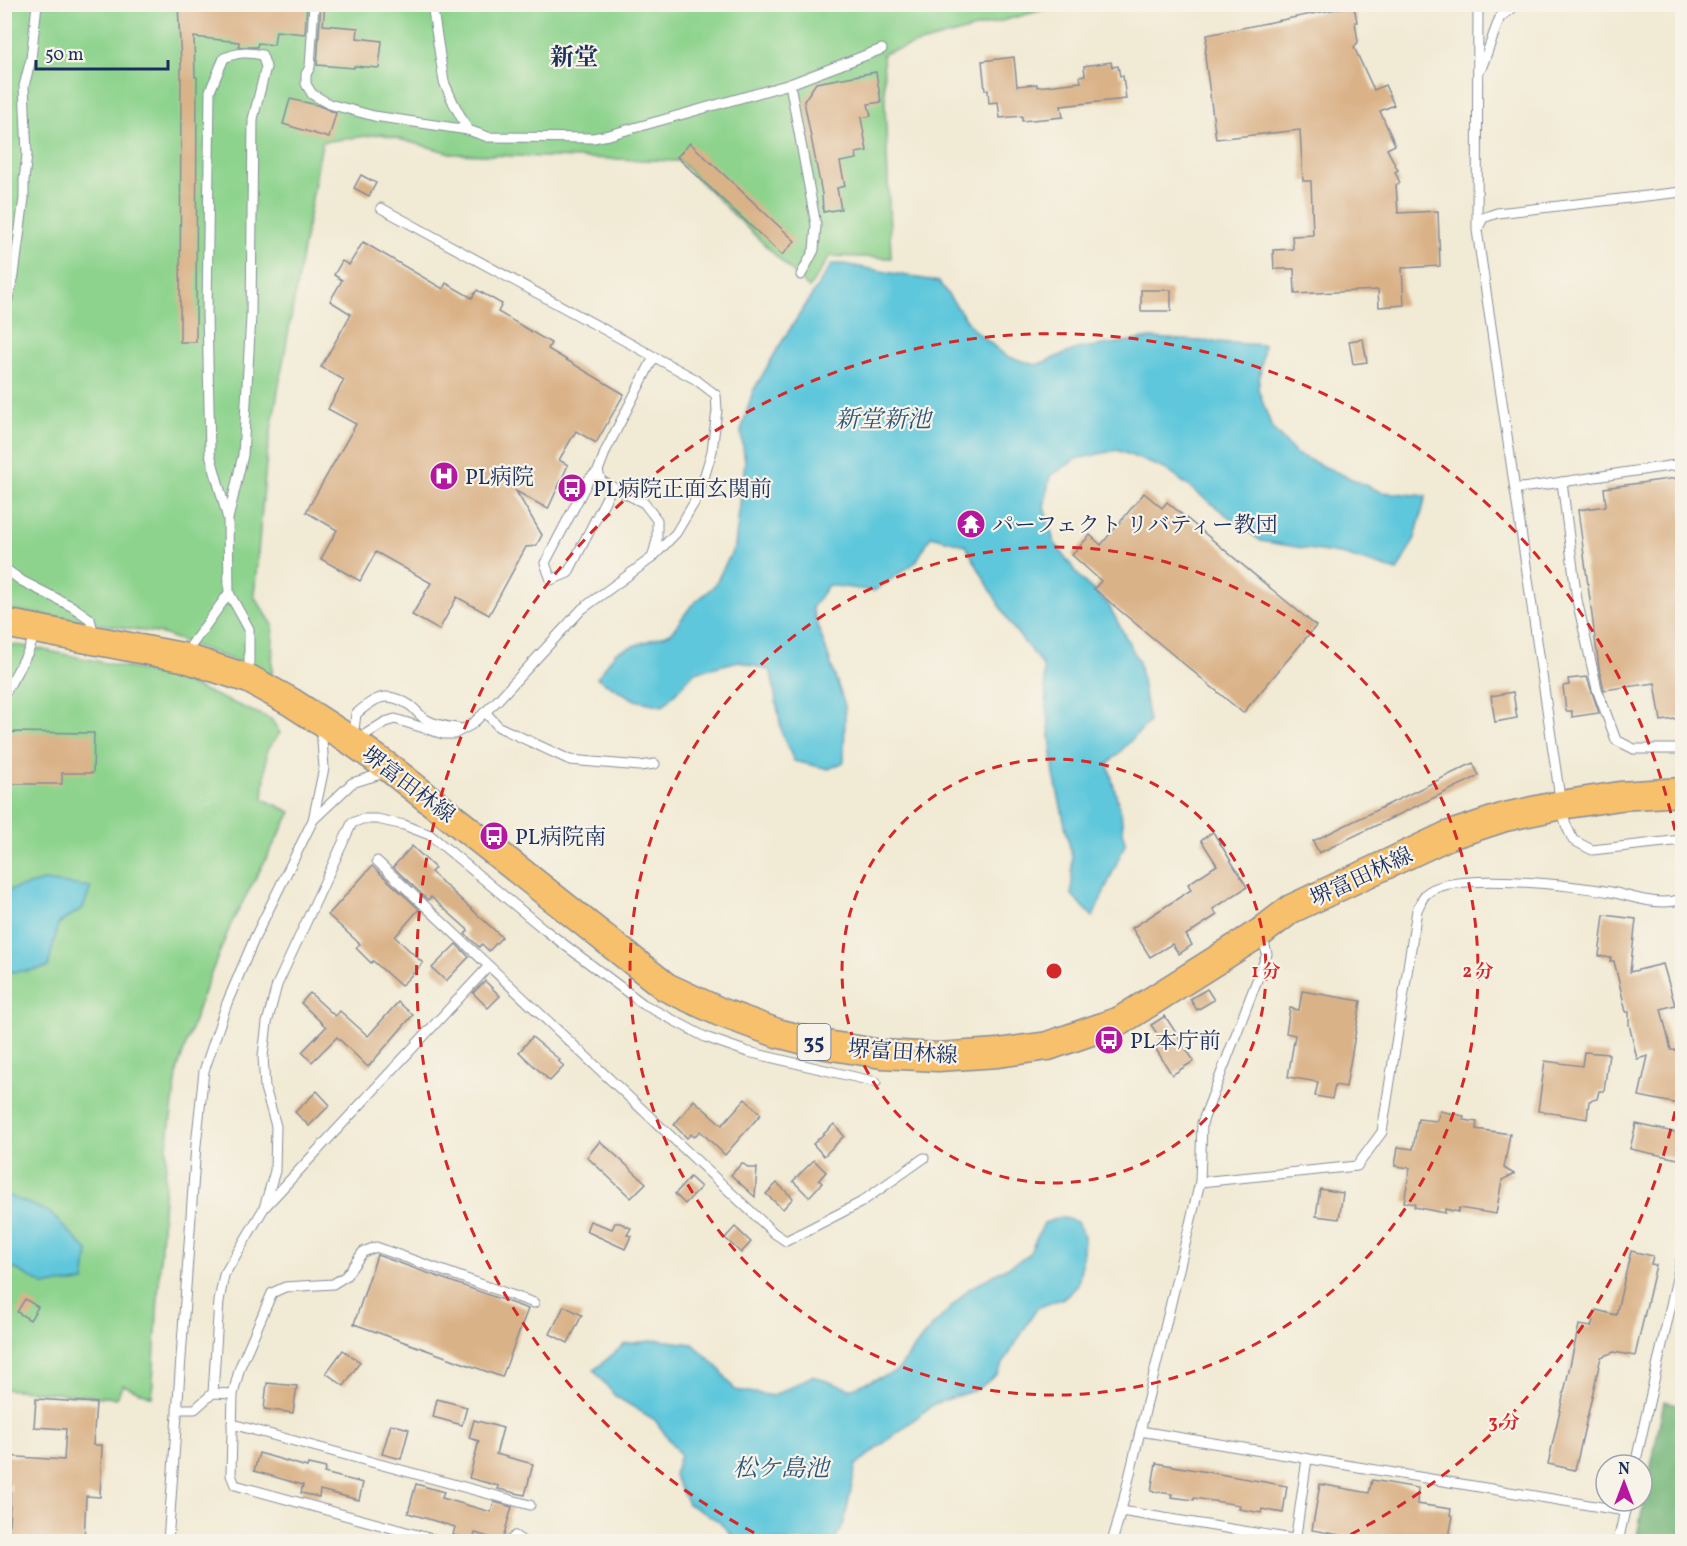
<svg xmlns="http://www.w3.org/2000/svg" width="1687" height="1546" font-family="Vollkorn,'Noto Serif JP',serif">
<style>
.green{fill:#8dd38d;stroke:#548176;stroke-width:1.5}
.forest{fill:#72b578;stroke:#46726b;stroke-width:1.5}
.water{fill:#5ec7db;stroke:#3c7b9c;stroke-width:1.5}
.building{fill:#dab288}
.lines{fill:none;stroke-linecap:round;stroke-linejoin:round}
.lane-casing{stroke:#868c99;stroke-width:11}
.primary-casing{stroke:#868c99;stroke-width:31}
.lane{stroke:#fff;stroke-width:9}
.primary{stroke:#f7c06c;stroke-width:28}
.ring{fill:none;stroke:#d62828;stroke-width:3;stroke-dasharray:10 8}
.labels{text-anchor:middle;stroke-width:4.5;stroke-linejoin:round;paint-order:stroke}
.shield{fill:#f7f3e8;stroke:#5d6a87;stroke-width:1.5}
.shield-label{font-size:21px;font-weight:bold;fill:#1b2f5e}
.poi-label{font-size:22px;fill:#1b2f5e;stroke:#f7f3e8;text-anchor:start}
.street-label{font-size:22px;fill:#1b2f5e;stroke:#f7f3e8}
.neighbourhood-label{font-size:24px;font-weight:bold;fill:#1b2f5e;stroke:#f7f3e8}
.water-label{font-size:24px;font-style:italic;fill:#2c557d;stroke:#f7f3e8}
.centre{fill:#d62828;stroke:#f7f3e8;stroke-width:3}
.ring-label{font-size:18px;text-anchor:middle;font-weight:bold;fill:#d62828;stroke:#f7f3e8;stroke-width:4.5;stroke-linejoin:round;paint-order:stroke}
</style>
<rect width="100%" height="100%" fill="#f7f3e8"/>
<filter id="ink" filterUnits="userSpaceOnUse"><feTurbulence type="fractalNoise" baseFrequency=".0167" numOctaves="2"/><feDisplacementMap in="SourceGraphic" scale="12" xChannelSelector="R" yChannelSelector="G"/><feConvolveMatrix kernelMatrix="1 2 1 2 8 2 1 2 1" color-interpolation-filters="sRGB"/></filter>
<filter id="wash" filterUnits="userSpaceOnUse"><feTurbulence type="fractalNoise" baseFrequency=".008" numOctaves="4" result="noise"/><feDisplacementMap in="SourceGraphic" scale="24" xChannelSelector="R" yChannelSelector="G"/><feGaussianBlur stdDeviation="1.35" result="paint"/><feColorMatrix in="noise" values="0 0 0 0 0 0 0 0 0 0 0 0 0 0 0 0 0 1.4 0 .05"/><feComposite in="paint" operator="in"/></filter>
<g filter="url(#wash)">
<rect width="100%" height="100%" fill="#f1ead4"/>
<g class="green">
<polygon points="5,5 1061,5 883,53 891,258 830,256 809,288 679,161 454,154 381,134 322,142 267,453 254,596 273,625 272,675 163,634 5,609"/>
<polygon points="5,644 30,647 172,677 271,719 280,733 267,750 263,799 291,812 231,924 204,991 178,1068 167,1146 152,1397 123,1385 116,1398 5,1389"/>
</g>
<polygon class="forest" points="1664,1401 1682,1405 1682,1541 1636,1541"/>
<g class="water">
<polygon points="832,264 844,264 939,282 973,329 1006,356 1036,365 1077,349 1151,338 1264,345 1258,389 1272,428 1296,454 1381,492 1426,496 1415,538 1397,571 1345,555 1261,541 1167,470 1117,450 1076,459 1050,476 1044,507 1054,542 1082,580 1108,604 1139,662 1149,722 1108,764 1121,814 1125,844 1093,917 1072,895 1072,857 1054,775 1043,666 1010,624 965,545 931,536 916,562 874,591 828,585 812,608 845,706 844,762 829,769 794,761 782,734 771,671 739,661 695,672 663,706 635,700 597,678 616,652 671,633 691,606 714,586 735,546 745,462 741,431 753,391 783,340"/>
<polygon points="44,881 91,887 83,908 58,924 48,967 27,971 5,972 5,891"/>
<polygon points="4,1194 49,1212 88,1251 84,1282 44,1285 5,1263"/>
<polygon points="1061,1217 1077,1222 1084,1237 1082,1264 1078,1284 1066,1297 1037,1308 997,1374 978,1389 934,1404 856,1465 844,1523 834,1541 738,1541 717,1520 688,1504 674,1475 680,1455 655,1420 615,1396 594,1370 625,1344 659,1340 693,1344 718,1367 735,1390 773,1396 812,1376 850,1389 897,1371 925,1334 970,1288 1028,1256 1044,1223"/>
</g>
<g id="blocks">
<g class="building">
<polygon points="178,4 307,4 305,34 276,31 274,45 258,43 257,47 239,47 239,42 194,37 195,77 197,77 196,342 180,342 181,64"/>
<polygon points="321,4 325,4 323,25 358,28 357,38 382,41 379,68 354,66 354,68 317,65"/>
<polygon points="1351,6 1355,11 1357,22 1355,22 1358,42 1354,47 1374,90 1385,85 1394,105 1380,111 1395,145 1387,149 1398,170 1395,172 1400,183 1396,185 1398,213 1438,211 1440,266 1402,268 1404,305 1379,307 1378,290 1295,294 1294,269 1274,269 1273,250 1293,249 1292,236 1313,235 1311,181 1303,181 1300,130 1216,139 1205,57 1207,35"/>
<polygon points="1014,57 1017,86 1037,84 1037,87 1081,82 1080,76 1085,75 1084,66 1111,62 1112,67 1118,66 1120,76 1123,76 1126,99 1061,106 1063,117 1022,121 1022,116 1000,118 998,102 989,103 988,90 985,90 982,61"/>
<polygon points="876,72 881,102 868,104 871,116 861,118 867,151 856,153 857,159 840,162 845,186 837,188 841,209 823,212 822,194 804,101 816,83"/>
<polygon points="290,99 317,105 336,113 329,138 283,124"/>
<polygon points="690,143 795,241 782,255 677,157"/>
<polygon points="361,175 376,183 369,196 354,188"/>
<polygon points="363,242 443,289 446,283 472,298 477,290 502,304 498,312 551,343 548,349 624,394 596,443 576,431 559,460 568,465 548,509 516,491 542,535 536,546 526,547 489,615 457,597 439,630 412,615 431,583 376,552 360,581 321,559 337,530 306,512 356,424 328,409 344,380 321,367 351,314 330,301 342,280 334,275 342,261 349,265"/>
<rect x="1141" y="290" width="30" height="21"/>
<polygon points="1363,339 1367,362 1353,364 1349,341"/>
<polygon points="1683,477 1683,718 1661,721 1655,683 1604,690 1599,668 1578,510 1606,506 1604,488"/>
<polygon points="1144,493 1162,508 1167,502 1316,626 1243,713 1094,589 1101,581 1072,555 1090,535 1101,545"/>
<polygon points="1587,677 1599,713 1572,717 1572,711 1566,711 1563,686 1569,685 1568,679"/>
<polygon points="1513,692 1517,718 1495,722 1491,696"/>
<polygon points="5,732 94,733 93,773 62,773 62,784 4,784"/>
<polygon points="1473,763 1479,776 1319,853 1313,841"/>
<polygon points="1213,832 1247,887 1213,909 1217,915 1186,935 1192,945 1179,954 1172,944 1150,957 1132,928 1191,890 1188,884 1217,865 1201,840"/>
<polygon points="412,846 435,868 431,872 502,937 489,951 482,944 479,947 465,934 468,931 467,929 431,897 428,900 393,867"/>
<polygon points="372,866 419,909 395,937 423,963 401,986 373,961 371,963 356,948 360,944 328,915"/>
<polygon points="1604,915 1636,919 1630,972 1663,964 1675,1005 1661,1009 1671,1050 1683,1051 1683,1105 1639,1096 1648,1056 1637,1059 1629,1024 1629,1012 1626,1012 1614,961 1610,961 1611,958 1599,956"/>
<polygon points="456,944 469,957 446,981 432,968"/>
<polygon points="485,981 500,996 488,1008 473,993"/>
<polygon points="1207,989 1214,1000 1197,1010 1190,999"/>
<polygon points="1302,991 1361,1001 1346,1087 1335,1085 1332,1099 1315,1096 1318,1082 1288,1077 1295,1035 1286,1033 1290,1008 1299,1010"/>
<polygon points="310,993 335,1016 340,1011 368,1036 398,1002 413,1015 368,1067 337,1037 312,1062 302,1052 326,1027 301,1003"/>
<polygon points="1165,1016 1194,1061 1172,1075 1154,1046 1162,1041 1151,1025"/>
<polygon points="532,1037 560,1060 558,1061 564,1066 550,1081 519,1052"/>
<polygon points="1584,1052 1609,1054 1604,1091 1599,1091 1597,1099 1589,1101 1587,1119 1538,1111 1545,1061 1582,1066"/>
<polygon points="317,1091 330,1105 309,1126 295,1112"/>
<polygon points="745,1099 761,1114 725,1155 700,1131 694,1137 691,1134 687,1138 674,1125 694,1100 722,1125"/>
<polygon points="1440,1111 1464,1116 1463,1120 1477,1122 1476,1129 1510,1134 1504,1168 1514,1174 1502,1180 1496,1214 1459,1208 1458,1212 1445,1209 1445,1213 1414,1207 1415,1204 1404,1202 1410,1168 1395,1166 1398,1147 1413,1149 1418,1119 1437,1121"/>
<polygon points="834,1124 844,1136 824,1156 813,1144"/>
<polygon points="1636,1124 1683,1134 1683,1160 1630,1149"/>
<polygon points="600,1141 646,1183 631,1198 587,1157"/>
<polygon points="814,1160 826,1172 819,1180 822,1183 809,1197 793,1181"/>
<polygon points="742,1163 749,1168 757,1168 755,1197 731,1175"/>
<polygon points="690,1177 701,1187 685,1204 675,1194"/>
<polygon points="777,1183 793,1198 783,1209 766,1194"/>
<polygon points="1320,1189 1343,1193 1339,1219 1316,1216"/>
<polygon points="590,1221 612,1229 615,1223 620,1223 631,1228 627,1235 631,1236 625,1249 586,1231"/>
<polygon points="735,1227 751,1242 741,1253 725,1238"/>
<polygon points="1631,1251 1653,1256 1651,1264 1656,1265 1635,1356 1614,1352 1601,1357 1575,1470 1548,1464 1579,1325 1591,1327 1596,1310 1616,1315"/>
<polygon points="377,1255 528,1309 502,1377 354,1324"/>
<polygon points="25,1299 38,1307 30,1320 17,1312"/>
<polygon points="564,1306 582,1315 568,1343 550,1334"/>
<polygon points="343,1350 360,1362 344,1386 326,1373"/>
<polygon points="267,1383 297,1386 293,1413 264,1409"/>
<polygon points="36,1399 96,1403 93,1445 102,1445 100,1497 86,1496 84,1542 8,1542 11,1484 4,1484 4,1456 64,1460 66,1429 34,1427"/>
<polygon points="437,1399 467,1407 462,1425 433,1417"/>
<polygon points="474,1420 503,1428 496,1454 533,1464 525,1495 498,1489 499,1486 469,1478 479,1441 469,1438"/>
<polygon points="391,1424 409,1429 401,1459 382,1454"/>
<polygon points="259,1453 307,1467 308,1464 326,1468 324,1473 363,1483 359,1500 320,1490 319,1497 301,1493 303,1485 254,1471"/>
<polygon points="1156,1463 1287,1486 1283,1513 1262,1509 1261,1513 1239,1509 1240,1505 1194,1498 1194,1500 1171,1497 1172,1494 1151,1491"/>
<polygon points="1372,1480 1418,1488 1417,1504 1451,1509 1450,1515 1453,1516 1448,1542 1380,1542 1312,1530 1320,1484 1369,1493"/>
<polygon points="416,1484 444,1492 442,1498 491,1512 494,1502 512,1507 502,1541 475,1533 473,1541 453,1535 455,1527 408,1513"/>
</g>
</g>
</g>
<g filter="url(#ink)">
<use href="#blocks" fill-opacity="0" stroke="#868c99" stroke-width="1.5"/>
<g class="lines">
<g class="lane-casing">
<g id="lane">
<polyline points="314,4 310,67 306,74 306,84 312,94 329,104 374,116 468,130 488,137 593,138 609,135 790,84 882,49"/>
<polyline points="432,4 444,82 453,102 468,130"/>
<polyline points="1478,4 1477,230 1561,805 1566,825 1573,840 1592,850 1682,840"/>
<polyline points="1481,69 1500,17 1518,4"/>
<polyline points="790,84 816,225 814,250 801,275"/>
<polyline points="1478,228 1483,218 1497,213 1682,192"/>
<polyline points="4,313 14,275 24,198 24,180 27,155 24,86 31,59 37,4"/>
<polyline points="598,471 589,479 545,563 551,580 568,573 612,487"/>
<polyline points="1562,482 1577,600 1597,689 1616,740 1634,749 1682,749"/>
<polyline points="1515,489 1682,464"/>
<path d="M228,519l-18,-65 -3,-141 3,-222 14,-33c14,-6 24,-6 38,-3l4,12 -13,52 -2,197 -8,139 -15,64 1,74 20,36v45"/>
<polyline points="653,555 657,540 657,520 644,503 601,481 598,471 606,450 654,357"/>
<polyline points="4,568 22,581 73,607 90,619 92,627 91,637"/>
<polyline points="185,654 229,593"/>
<polyline points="4,695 28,652 36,632"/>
<polyline points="485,712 499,727 570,760 640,766 655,764"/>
<path d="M353,738l3,-24c20,-17 30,-24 55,-8 5,4 9,10 14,13 11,7 25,8 37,10"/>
<polyline points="358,739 385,722 395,719 443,734 454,734 471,725 497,701 582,609 653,557 676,533 694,503 704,478 712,451 717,410 716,395 695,379 381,208"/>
<polyline points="313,820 352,783 387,772"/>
<polyline points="377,861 774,1233 786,1241 860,1203 924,1158"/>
<path d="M1200,1182l157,-16 25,-34 35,-222c3,-5 5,-13 9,-16 22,-24 153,-8 185,-2 24,5 47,15 71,7"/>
<polyline points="264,1208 275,1171 276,1126 265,1088 263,1056 267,1023 277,985 352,823 362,819 377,819 404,825 430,835 545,930 643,1004 705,1037 748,1052 876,1082"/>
<polyline points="213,1393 219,1301 224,1275 264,1208 489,966"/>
<polyline points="177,1409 195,1409 213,1393 233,1394"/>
<polyline points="232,1424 530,1505"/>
<polyline points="1140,1431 1625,1511"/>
<polyline points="1635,1465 1682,1256"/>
<polyline points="1121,1511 1311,1542"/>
<polyline points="168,1542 196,1145 204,1071 227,1003 255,937 313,820 324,768 321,727"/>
<polyline points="443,1542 235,1485 231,1475 233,1394 240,1367 272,1293 285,1287 333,1284 346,1276 363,1252 376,1247 534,1303"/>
<polyline points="509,1542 515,1536 524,1542"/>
<polyline points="1112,1542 1121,1511 1200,1182 1202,1123 1267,954 1262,934"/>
<polyline points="1295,1542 1307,1459"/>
<polyline points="1618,1542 1627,1501"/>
</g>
</g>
<g class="primary-casing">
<polyline id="primary" points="4,623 182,657 249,679 291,702 353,742 392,770 666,987 720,1012 777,1033 820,1044 882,1054 938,1057 998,1053 1048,1046 1120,1021 1261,932 1291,909 1447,836 1505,817 1561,805 1620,796 1682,792"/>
</g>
<use href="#lane" class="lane"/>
<use href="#primary" class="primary"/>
</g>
</g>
<g class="ring">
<circle cx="1054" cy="971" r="212"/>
<circle cx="1054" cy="971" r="424"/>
<path d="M1682 1076A637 637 0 0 1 1338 1541M770 1541A637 637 0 1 1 1682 866"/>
</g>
<defs>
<g id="hospital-disc" transform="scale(1.5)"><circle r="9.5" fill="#b5179e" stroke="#f7f3e8"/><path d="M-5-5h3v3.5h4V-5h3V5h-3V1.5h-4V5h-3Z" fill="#fff"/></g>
<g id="bus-disc" transform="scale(1.5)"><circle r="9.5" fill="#b5179e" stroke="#f7f3e8"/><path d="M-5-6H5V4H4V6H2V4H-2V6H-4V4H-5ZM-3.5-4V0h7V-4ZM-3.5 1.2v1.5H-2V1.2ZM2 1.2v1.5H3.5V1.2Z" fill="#fff"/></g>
<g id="temple-disc" transform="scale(1.5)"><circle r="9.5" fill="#b5179e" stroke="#f7f3e8"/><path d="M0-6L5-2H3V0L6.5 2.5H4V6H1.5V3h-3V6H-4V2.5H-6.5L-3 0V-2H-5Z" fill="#fff"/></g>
</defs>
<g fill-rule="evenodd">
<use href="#hospital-disc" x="444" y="476"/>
<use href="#bus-disc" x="572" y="488"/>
<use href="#temple-disc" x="971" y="524"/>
<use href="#bus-disc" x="494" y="836"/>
<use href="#bus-disc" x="1109" y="1040"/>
</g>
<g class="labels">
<rect class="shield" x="797.5" y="1024" width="33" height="36" rx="4.5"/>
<g class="shield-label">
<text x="814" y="1049">35</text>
</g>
<g class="poi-label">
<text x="465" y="484">PL病院</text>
<text x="593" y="496">PL病院正面玄関前</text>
<text x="992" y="532">パーフェクト リバティー教団</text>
<text x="515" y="844">PL病院南</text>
<text x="1130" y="1048">PL本庁前</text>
</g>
<g class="street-label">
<text transform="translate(409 784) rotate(37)" y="8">堺富田林線</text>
<text transform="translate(1361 876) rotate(-25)" y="8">堺富田林線</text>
<text transform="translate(903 1051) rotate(4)" y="8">堺富田林線</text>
</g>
<g class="neighbourhood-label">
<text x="574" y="65">新堂</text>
</g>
<g class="water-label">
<text x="883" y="427">新堂新池</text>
<text x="781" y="1476">松ケ島池</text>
</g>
</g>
<circle cx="1054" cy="971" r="9" class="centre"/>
<g class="ring-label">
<text x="1266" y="977">1 分</text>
<text x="1478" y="977">2 分</text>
<text x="1504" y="1428">3 分</text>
</g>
<rect width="1687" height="1546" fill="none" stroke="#f7f3e8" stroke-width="24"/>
<g transform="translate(1624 1483)"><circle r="28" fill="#f7f3e8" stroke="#9fa5b1" stroke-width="1.5"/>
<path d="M0-4.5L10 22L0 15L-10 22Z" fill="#b5179e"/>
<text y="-9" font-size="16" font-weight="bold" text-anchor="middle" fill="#1b2f5e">N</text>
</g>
<path d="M36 60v9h132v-9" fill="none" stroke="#1b2f5e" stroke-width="3"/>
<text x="45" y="60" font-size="18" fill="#1b2f5e" stroke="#f7f3e8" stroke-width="4.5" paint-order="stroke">50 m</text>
</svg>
